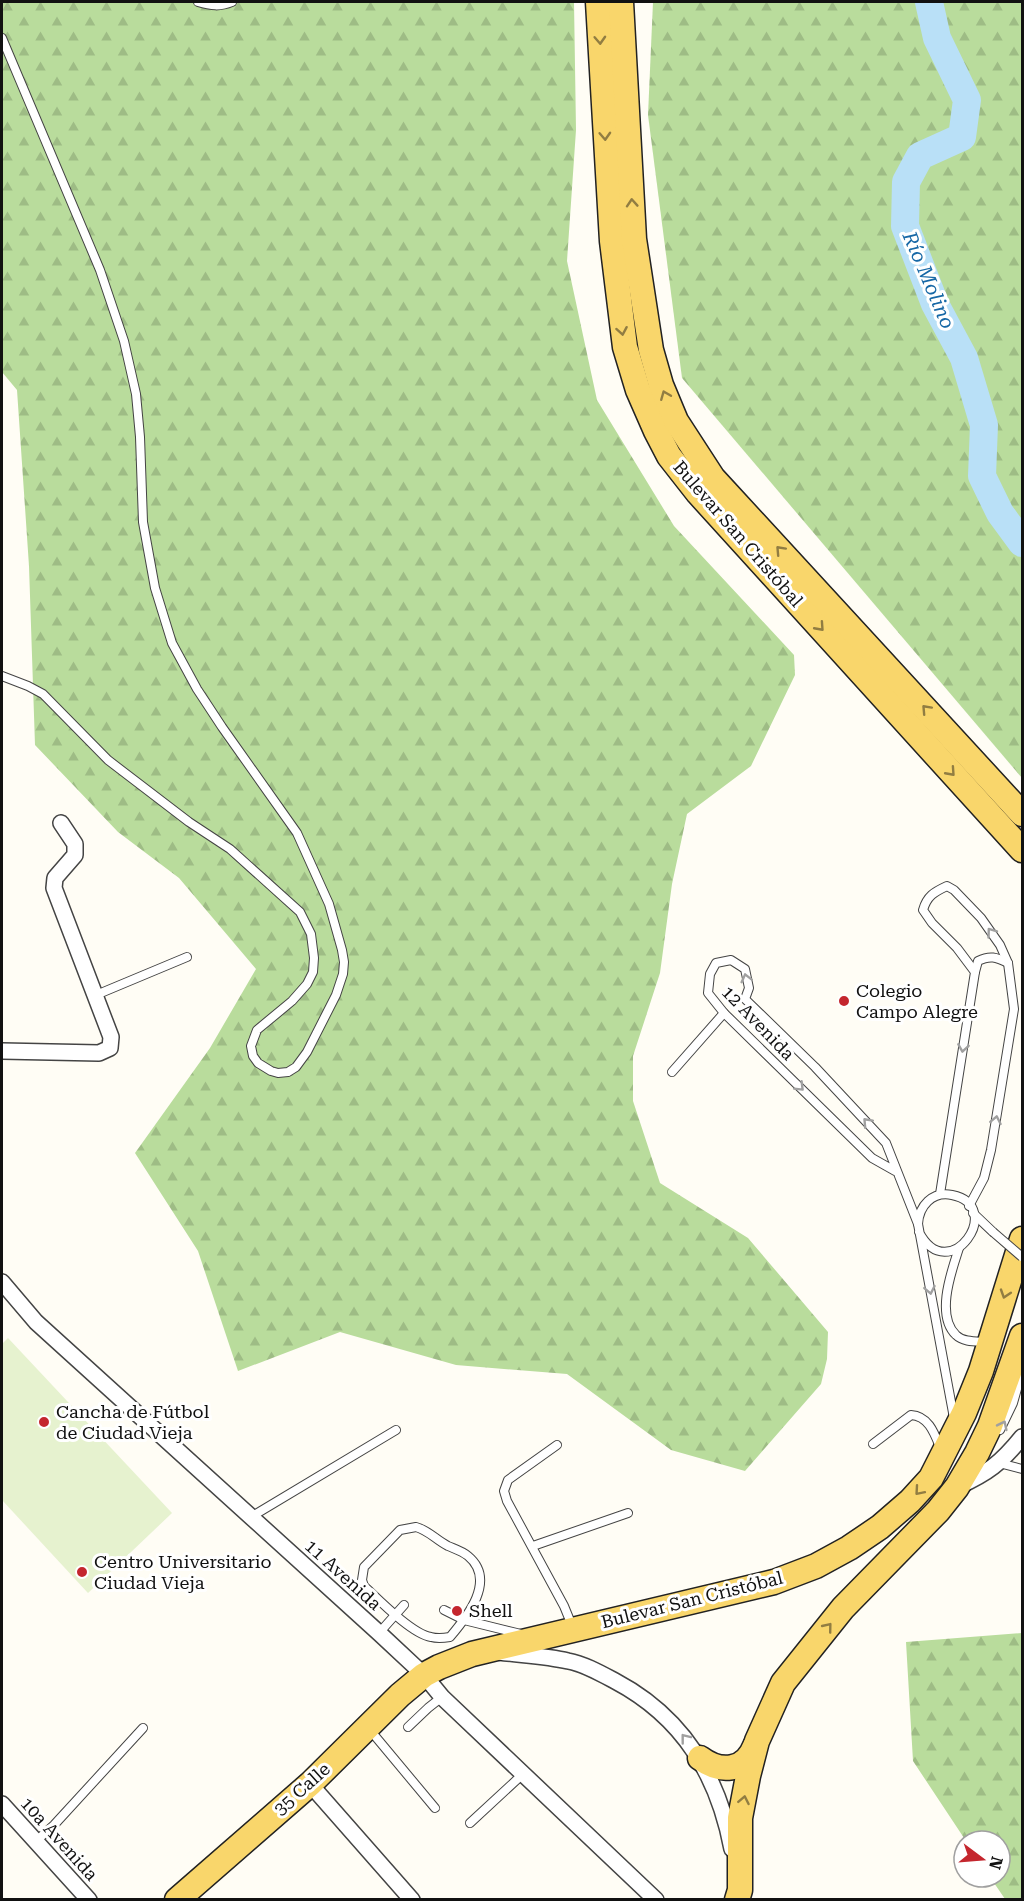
<svg xmlns="http://www.w3.org/2000/svg" width="1024" height="1901" font-family="'Roboto Serif',serif">
<style>
.forest{fill:url(#forest-firs)}
.pitch{fill:#e6f2cf}
.lines{fill:none;stroke-linecap:round;stroke-linejoin:round}
.river{stroke:#b9e0f7;stroke-width:28}
.lane-casing{stroke:#444;stroke-width:10}
.street-casing{stroke:#444;stroke-width:18}
.primary-casing{stroke:#222;stroke-width:27}
.lane{stroke:#fff;stroke-width:8}
.street{stroke:#fff;stroke-width:15}
.primary{stroke:#f9d66b;stroke-width:24}
.lane-bridge-casing{stroke:#444;stroke-width:10;stroke-linecap:butt}
.lane-bridge{stroke:#fff;stroke-width:8}
.oneway{stroke:#917d42}
.oneway2{stroke:#a0a0a0}
.poi-dot{fill:#c4262e;stroke:#fff;stroke-width:2}
.labels{text-anchor:middle;stroke-width:6;stroke-linejoin:round;paint-order:stroke}
.street-label{font-size:18px;fill:#111;stroke:#fff}
.poi-label{font-size:18px;fill:#111;stroke:#fff;text-anchor:start}
.water-label{font-size:20px;font-style:italic;fill:#1768a6;stroke:#fff}
</style>
<defs>
<pattern id="forest-firs" width="22" height="20" patternUnits="userSpaceOnUse" patternTransform="scale(1.5)"><rect width="22" height="20" fill="#b9dc9c"/><path d="M5 1l3.5 6h-7zM16 11l3.5 6h-7z" fill="#9ebc85"/></pattern>
</defs>
<rect width="100%" height="100%" fill="#fffdf5"/>
<g class="forest">
<polygon points="2,2 574,2 576,130 567,261 597,400 674,526 794,655 795,675 751,766 687,814 672,884 660,973 633,1056 633,1101 660,1183 748,1238 828,1332 827,1359 821,1384 745,1471 671,1450 567,1374 456,1365 340,1332 238,1371 198,1251 135,1153 210,1048 256,969 179,878 118,832 35,745 29,566 17,390 2,372"/>
<polygon points="653,2 1022,2 1022,778 682,378 648,115"/>
<polygon points="1022,1633 1022,1899 1005,1899 990,1877 1000,1877 1000,1841 966,1841 913,1761 906,1642"/>
</g>
<polygon class="pitch" points="8,1338 172,1513 88,1593 2,1500 2,1344"/>
<g class="lines">
<polyline class="river" points="929,2 937,38 967,100 962,137 920,156 906,182 905,226 935,304 964,358 984,425 982,476 1000,513 1022,543"/>
<g class="lane-casing">
<g id="lane">
<path d="M198,2c13,4 22,5 34,0"/>
<polyline points="2,38 100,270 124,341 136,394 140,437 143,522 155,588 172,643 197,689 222,727 297,833 329,904 342,950 344,962 343,974 336,995 307,1052 296,1067 288,1072 278,1073 271,1071 258,1063 253,1056 251,1046 257,1030 292,1001 307,984 313,972 314,958 311,934 300,912 230,849 189,822 108,760 43,694 28,686 2,676"/>
<path d="M975,972l3,-11c12,-6 18,-4 30,2"/>
<polyline points="96,995 187,957"/>
<polyline points="672,1072 724,1013"/>
<polyline points="895,1171 872,1158 724,1013 708,993 710,974 716,963 731,960 745,969 749,988 745,999 815,1067 886,1143 918,1224"/>
<path d="M940,1194l35,-222 -18,-24 -25,-25 -9,-13c4,-14 11,-18 24,-24l7,4 27,28 19,27 8,18 6,46 -23,141 -7,28 -15,28"/>
<polyline points="973,1213 993,1232"/>
<path d="M919,1232c30,57 88,-26 33,-37 -20,-4 -33,11 -34,29l36,194"/>
<path d="M959,1248c-7,22 -24,67 -3,87 8,8 22,6 32,7"/>
<polyline points="1000,1430 1013,1403 1022,1371"/>
<path d="M873,1444l38,-29c17,1 23,17 29,32"/>
<polyline points="557,1445 508,1480 504,1491 507,1501 564,1606 573,1628"/>
<polyline points="999,1463 1022,1469"/>
<polyline points="251,1517 396,1430"/>
<path d="M416,1527c12,3 20,13 32,19 7,3 14,5 20,10 29,24 -1,61 -18,81 -6,1 -12,2 -19,0 -19,-3 -52,-37 -67,-51l-2,-6 2,-13 36,-37z"/>
<polyline points="533,1546 628,1513"/>
<polyline points="444,1610 464,1620 521,1634"/>
<polyline points="379,1633 404,1605"/>
<polyline points="408,1727 428,1708 442,1697"/>
<polyline points="370,1730 435,1808"/>
<polyline points="470,1823 523,1774"/>
<polyline points="35,1842 54,1825 143,1728"/>
</g>
</g>
<g class="street-casing">
<g id="street">
<polyline points="2,1051 99,1053 110,1048 111,1037 54,888 55,878 75,855 75,844 61,823"/>
<polyline points="2,1282 36,1322 379,1633 424,1675 442,1697 656,1900"/>
<path d="M957,1487c31,-14 44,-24 65,-50"/>
<path d="M499,1652c23,3 47,4 69,9 16,3 32,12 47,20 68,36 103,94 117,168"/>
<polyline points="310,1784 412,1900"/>
<polyline points="2,1804 89,1900"/>
</g>
</g>
<g class="primary-casing">
<g id="primary">
<polyline points="598,2 612,241 625,347 638,390 656,431 669,456 698,493 1022,850"/>
<polyline points="621,2 634,239 651,350 661,385 676,421 713,478 1022,814"/>
<path d="M700,1758c20,15 45,14 55,-12"/>
<polyline points="177,1900 310,1784 400,1695 424,1675 439,1667 472,1654 774,1582 816,1566 849,1548 880,1527 910,1501 931,1478 964,1413 981,1371 1022,1239"/>
<polyline points="737,1900 740,1890 740,1818 748,1776 757,1741 783,1683 843,1608 938,1511 957,1487 977,1453 990,1426 1022,1336"/>
</g>
</g>
<use href="#lane" class="lane"/>
<use href="#street" class="street"/>
<use href="#primary" class="primary"/>
<g class="lane-bridge-casing">
<polyline id="lane-bridge" points="993,1232 1022,1257"/>
</g>
<use href="#lane-bridge" class="lane-bridge"/>
</g>
<defs><path id="oneway-chevron" d="M-2-3.5L2.5 0L-2 3.5" fill="none" stroke-width="1.6" stroke-linecap="round" stroke-linejoin="round" transform="scale(1.5)"/></defs>
<g class="oneway">
<use href="#oneway-chevron" transform="translate(600 40) rotate(87)"/>
<use href="#oneway-chevron" transform="translate(605 136) rotate(87)"/>
<use href="#oneway-chevron" transform="translate(632 203) rotate(-94)"/>
<use href="#oneway-chevron" transform="translate(622 331) rotate(80)"/>
<use href="#oneway-chevron" transform="translate(665 395) rotate(-112)"/>
<use href="#oneway-chevron" transform="translate(780 550) rotate(-133)"/>
<use href="#oneway-chevron" transform="translate(820 627) rotate(48)"/>
<use href="#oneway-chevron" transform="translate(926 709) rotate(-133)"/>
<use href="#oneway-chevron" transform="translate(951 772) rotate(48)"/>
<use href="#oneway-chevron" transform="translate(1005 1294) rotate(108)"/>
<use href="#oneway-chevron" transform="translate(919 1491) rotate(131)"/>
<use href="#oneway-chevron" transform="translate(828 1627) rotate(-51)"/>
<use href="#oneway-chevron" transform="translate(744 1800) rotate(-79)"/>
</g>
<g class="oneway2">
<use href="#oneway-chevron" transform="translate(991 932) rotate(-126)"/>
<use href="#oneway-chevron" transform="translate(746 978) rotate(-104)"/>
<use href="#oneway-chevron" transform="translate(963 1048) rotate(99)"/>
<use href="#oneway-chevron" transform="translate(800 1087) rotate(45)"/>
<use href="#oneway-chevron" transform="translate(996 1120) rotate(-79)"/>
<use href="#oneway-chevron" transform="translate(867 1122) rotate(-133)"/>
<use href="#oneway-chevron" transform="translate(930 1290) rotate(79)"/>
<use href="#oneway-chevron" transform="translate(1003 1425) rotate(-64)"/>
<use href="#oneway-chevron" transform="translate(685 1738) rotate(-128)"/>
</g>
<g class="poi-dot">
<circle cx="844" cy="1001" r="6"/>
<circle cx="44" cy="1422" r="6"/>
<circle cx="82" cy="1572" r="6"/>
<circle cx="457" cy="1611" r="6"/>
</g>
<g class="labels">
<g class="street-label">
<text transform="translate(738 534) rotate(49)" y="6">Bulevar San Cristóbal</text>
<text transform="translate(758 1023) rotate(46)" y="6">12 Avenida</text>
<text transform="translate(343 1575) rotate(42)" y="6">11 Avenida</text>
<text transform="translate(692 1600) rotate(-14)" y="6">Bulevar San Cristóbal</text>
<text transform="translate(302 1789) rotate(-42)" y="6">35 Calle</text>
<text transform="translate(59 1839) rotate(48)" y="6">10a Avenida</text>
</g>
<g class="poi-label">
<text x="856" y="997">Colegio<tspan x="856" dy="21">Campo Alegre</tspan></text>
<text x="56" y="1418">Cancha de Fútbol<tspan x="56" dy="21">de Ciudad Vieja</tspan></text>
<text x="94" y="1568">Centro Universitario<tspan x="94" dy="21">Ciudad Vieja</tspan></text>
<text x="469" y="1617">Shell</text>
</g>
<g class="water-label">
<text transform="translate(929 280) rotate(67)" y="7">Río Molino</text>
</g>
</g>
<rect width="1024" height="1901" fill="none" stroke="#111111" stroke-width="6"/>
<g transform="translate(982 1859) rotate(106)"><circle r="28" fill="#ffffff" stroke="#a0a0a0" stroke-width="1.5"/>
<path d="M0-4.5L10 22L0 15L-10 22Z" fill="#c4262e"/>
<text y="-9" font-size="16" font-weight="bold" text-anchor="middle" fill="#111111">N</text>
</g>
</svg>
